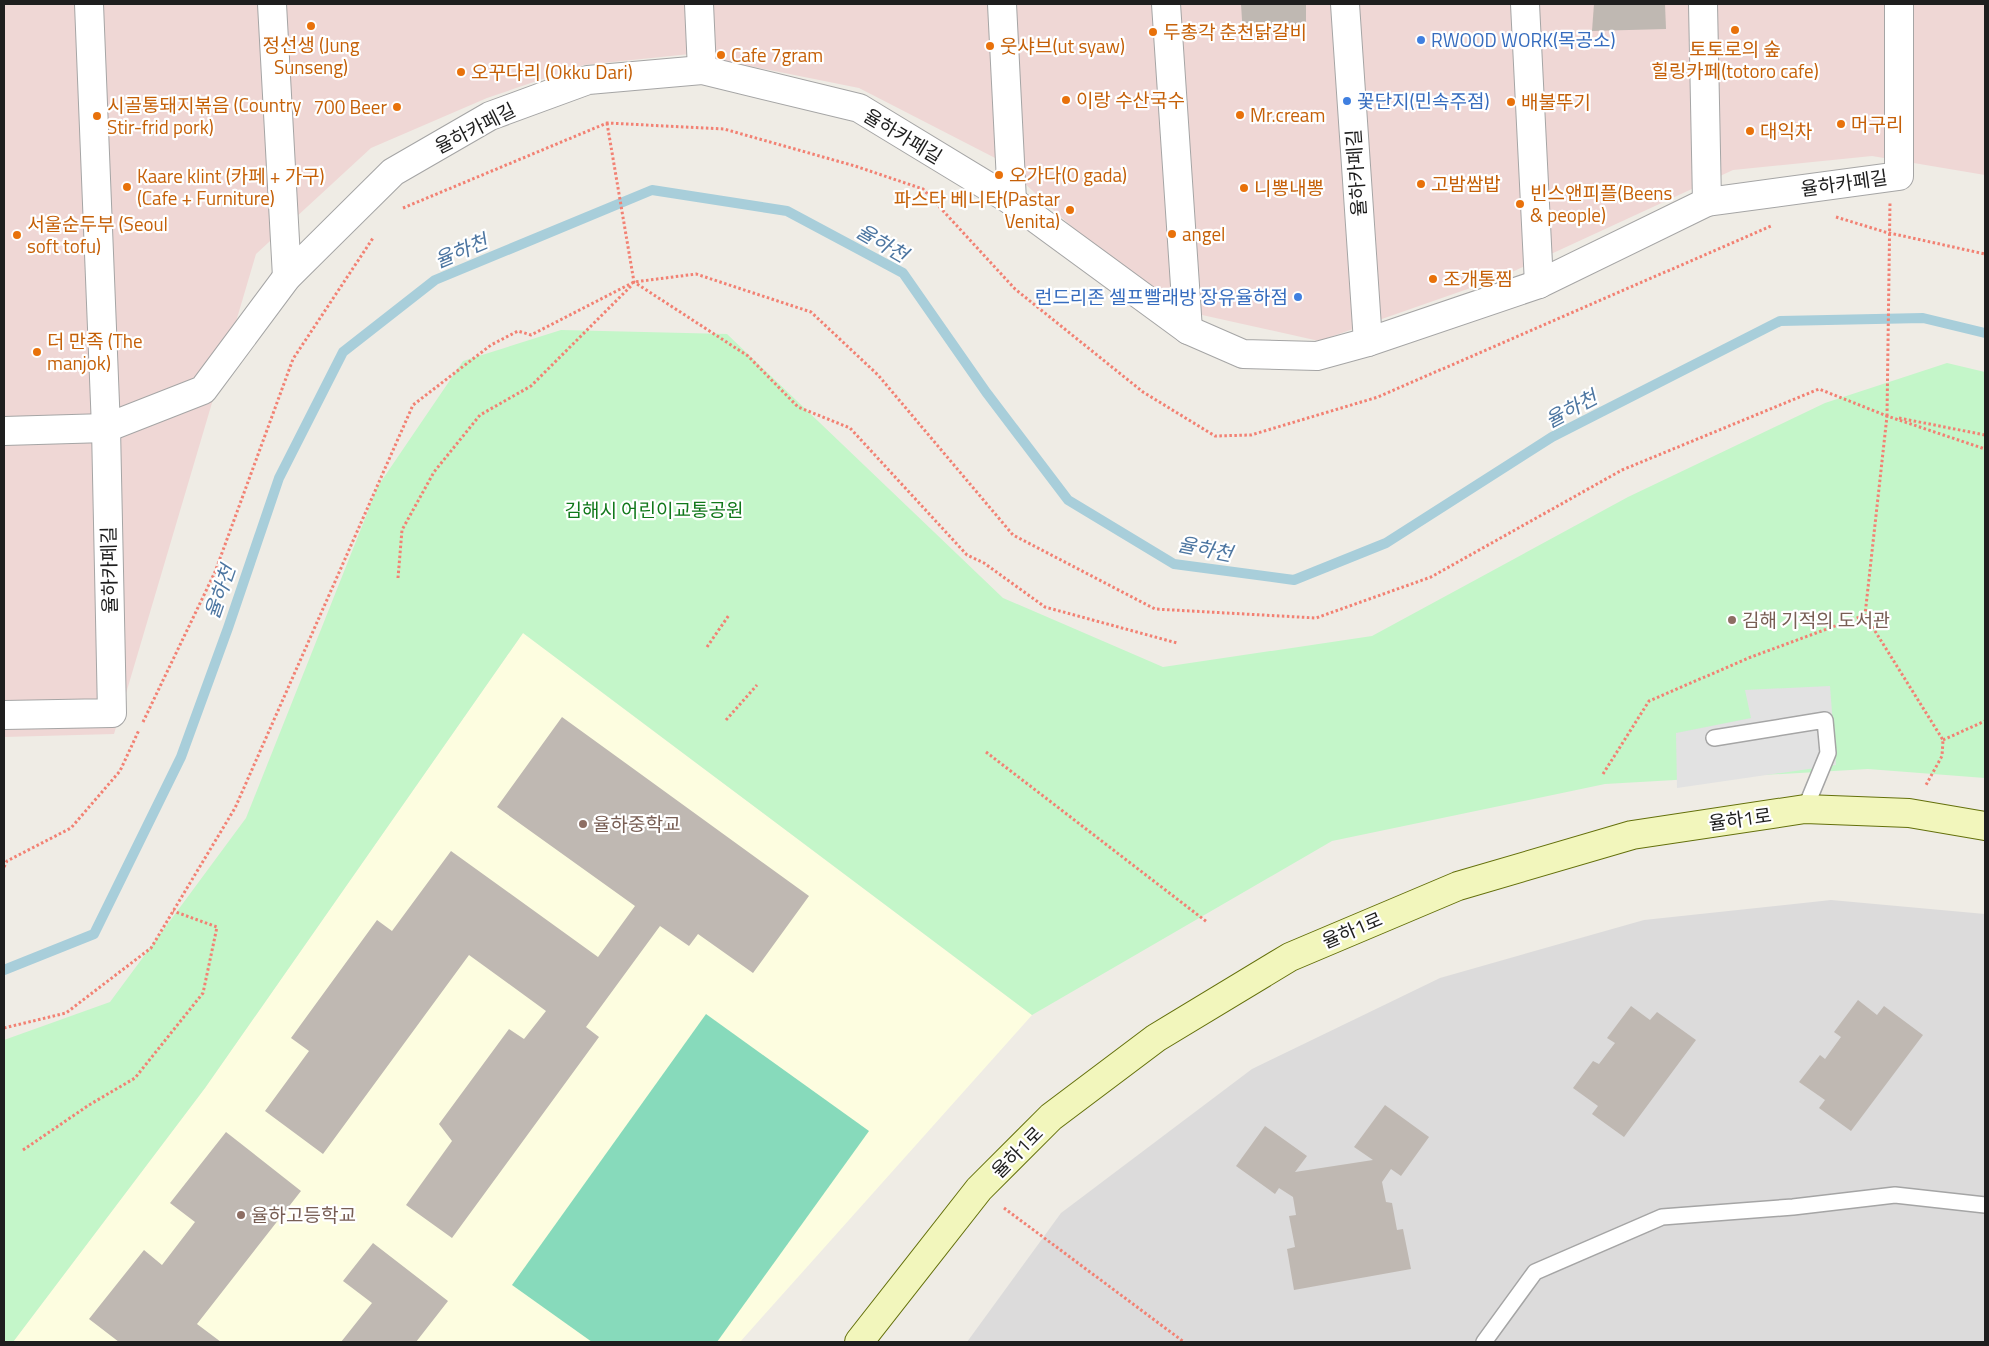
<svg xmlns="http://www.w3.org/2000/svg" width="1989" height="1346" font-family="'Titillium Web','Noto Sans KR',sans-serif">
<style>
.residential{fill:#dcdbdb}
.commercial{fill:#efd7d5}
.education{fill:#fdfde0}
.park{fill:#c4f6c9}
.pitch{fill:#87dabb}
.parking{fill:#e2e2e2}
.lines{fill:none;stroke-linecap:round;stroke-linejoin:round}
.stream{stroke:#a8ceda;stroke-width:10}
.building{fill:#bfb8b2}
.lane-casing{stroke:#a5a5a5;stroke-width:18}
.street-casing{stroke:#a5a5a5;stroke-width:30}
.secondary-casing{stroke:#64700b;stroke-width:30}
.path{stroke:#f28173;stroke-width:3;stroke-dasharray:2.5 2.5;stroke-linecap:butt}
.lane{stroke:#fff;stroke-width:15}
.street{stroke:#fff;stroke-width:28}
.secondary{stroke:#f2f6bc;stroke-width:28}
.path-bridge{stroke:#f28173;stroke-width:3;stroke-dasharray:2.5 2.5;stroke-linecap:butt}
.food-dot{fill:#e8710a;stroke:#fff;stroke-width:2}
.shop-dot{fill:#3f7fe0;stroke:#fff;stroke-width:2}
.education-dot{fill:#8d6e63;stroke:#fff;stroke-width:2}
.labels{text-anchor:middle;stroke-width:4.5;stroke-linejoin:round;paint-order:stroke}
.food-label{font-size:19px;fill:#c56008;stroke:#fff;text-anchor:start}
.shop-label{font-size:19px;fill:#366cbe;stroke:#fff;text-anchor:start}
.street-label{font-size:19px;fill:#1e1e1e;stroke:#fff}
.park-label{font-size:19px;fill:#11781b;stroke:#fff}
.education-label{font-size:19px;fill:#785e54;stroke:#fff;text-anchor:start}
.water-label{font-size:20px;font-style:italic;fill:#4d76a1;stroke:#fff}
</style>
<rect width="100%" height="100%" fill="#efece5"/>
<polygon class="residential" points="1831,900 1985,914 1985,1342 967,1342 1061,1213 1252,1069 1440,978 1644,920"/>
<polygon class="commercial" points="4,4 1985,4 1985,175 1872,156 1733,170 1499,278 1319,341 1157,305 999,160 859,88 690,54 584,65 487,98 371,148 256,254 114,734 4,737"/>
<polygon class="education" points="523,633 1032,1015 740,1342 13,1342 205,1088"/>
<polygon class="park" points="561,330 727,334 1003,598 1163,667 1372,636 1628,497 1825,403 1947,363 1985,372 1985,778 1868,769 1605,784 1332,841 1032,1015 523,633 205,1088 13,1342 4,1342 4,1040 110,1002 246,818 378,486 463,361"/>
<polygon class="pitch" points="706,1014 869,1131 717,1342 592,1342 512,1285"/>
<polygon class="parking" points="1830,686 1836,765 1677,788 1676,733 1751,718 1745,690"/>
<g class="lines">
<polyline class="stream" points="4,970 94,934 181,757 228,628 279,478 343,352 435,280 652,190 787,211 903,273 986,392 1068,500 1174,564 1294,580 1386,543 1552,437 1780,321 1923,318 1985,333"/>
</g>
<g class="building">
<polygon points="1241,4 1306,4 1306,34 1243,35"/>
<polygon points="1594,4 1665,4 1666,29 1592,31"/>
<polygon points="562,717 809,896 753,973 698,934 689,946 660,926 586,1027 599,1037 452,1238 406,1205 452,1141 439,1124 509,1029 524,1039 546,1011 469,955 323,1154 265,1111 309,1051 291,1038 377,920 392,931 451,851 598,957 635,906 497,807"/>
<polygon points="1858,1000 1877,1015 1884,1006 1923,1035 1851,1131 1819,1108 1825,1100 1799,1082 1820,1055 1825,1059 1841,1037 1834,1032"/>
<polygon points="1631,1006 1650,1020 1657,1012 1696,1040 1624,1137 1592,1114 1598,1106 1573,1088 1593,1061 1599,1064 1615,1043 1607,1038"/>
<polygon points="1385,1105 1429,1137 1401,1176 1391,1169 1382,1182 1386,1202 1392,1203 1397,1230 1403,1229 1411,1269 1294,1290 1287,1249 1295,1247 1289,1216 1296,1215 1293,1197 1279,1188 1275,1194 1236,1166 1265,1126 1307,1156 1295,1172 1373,1160 1354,1147"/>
<polygon points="226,1132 301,1191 197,1324 221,1342 119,1342 89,1319 144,1250 162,1265 195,1222 170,1203"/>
<polygon points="373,1243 448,1301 416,1342 341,1342 372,1303 343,1281"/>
</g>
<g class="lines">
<g class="lane-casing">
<g id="lane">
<polyline points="1714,738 1825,720 1828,753 1805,809"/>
<polyline points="1484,1342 1535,1272 1662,1217 1793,1207 1895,1195 1985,1205"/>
</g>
</g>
<g class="street-casing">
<g id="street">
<polyline points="272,4 287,277"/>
<polyline points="699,4 702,70"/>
<polyline points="1002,4 1012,201"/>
<polyline points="1166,4 1188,330"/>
<polyline points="1345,4 1368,342"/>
<polyline points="1525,4 1539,284"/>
<polyline points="1703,4 1707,202"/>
<polyline points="4,431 106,428 203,390 287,277 393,172 490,116 588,80 702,70 859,108 1012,201 1188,330 1243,354 1317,356 1368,342 1539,284 1707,202 1899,176 1899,4"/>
<polyline points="4,715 112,713 106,428 89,4"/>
</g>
</g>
<g class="secondary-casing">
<polyline id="secondary" points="859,1342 979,1189 1051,1117 1156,1038 1290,957 1458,886 1632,835 1805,809 1909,813 1985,826"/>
</g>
<g class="path">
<polyline points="607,123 634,282 748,356 798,407 850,428 967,555 984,563 1045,607 1177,643"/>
<polyline points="403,208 607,123 724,129 855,166 923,189 1015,289 1143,392 1215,436 1251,435 1378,397 1771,226"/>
<polyline points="1836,217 1885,232 1985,254"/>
<polyline points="1888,416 1887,416 1865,615 1943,740 1942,756 1926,785"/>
<polyline points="1899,418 1985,435"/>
<polyline points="398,578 402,530 434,472 480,415 531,386 632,285"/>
<polyline points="707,647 729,615"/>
<polyline points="726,720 757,685"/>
<polyline points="143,722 215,572 293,359 373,238"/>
<polyline points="1943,740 1985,721"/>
<polyline points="986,752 1207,922"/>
<polyline points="1603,774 1649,701 1751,657 1865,615"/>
<polyline points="4,867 7,861 71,828 120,771 139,730"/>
<polyline points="4,1028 66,1013 151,948 235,808 413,405 491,345 518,331 531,335 634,282 696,274 811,312 878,375 1013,535 1155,609 1316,618 1431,577 1622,470 1819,389 1887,416 1985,449"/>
<polyline points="23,1150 89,1105 135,1078 203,993 217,927 173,911"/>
<polyline points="1004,1208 1184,1342"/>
</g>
<use href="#lane" class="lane"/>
<use href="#street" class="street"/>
<use href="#secondary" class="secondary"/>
<polyline class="path-bridge" points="1887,416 1890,201"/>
</g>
<g class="food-dot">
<circle cx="311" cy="26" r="5"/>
<circle cx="1735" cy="30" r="5"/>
<circle cx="1153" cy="32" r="5"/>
<circle cx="990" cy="46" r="5"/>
<circle cx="721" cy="55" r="5"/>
<circle cx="461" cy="72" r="5"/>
<circle cx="1066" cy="100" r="5"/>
<circle cx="1511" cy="102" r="5"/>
<circle cx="397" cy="107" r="5"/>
<circle cx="1240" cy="115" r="5"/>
<circle cx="97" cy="116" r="5"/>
<circle cx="1841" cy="124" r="5"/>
<circle cx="1750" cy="131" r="5"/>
<circle cx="999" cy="175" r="5"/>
<circle cx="1421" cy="184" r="5"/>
<circle cx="127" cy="187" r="5"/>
<circle cx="1244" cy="188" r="5"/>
<circle cx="1520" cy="204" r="5"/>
<circle cx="1070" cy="210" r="5"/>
<circle cx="1172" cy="234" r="5"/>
<circle cx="17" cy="235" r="5"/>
<circle cx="1433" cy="279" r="5"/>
<circle cx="37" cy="352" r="5"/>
</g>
<g class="shop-dot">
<circle cx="1421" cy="40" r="5"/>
<circle cx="1347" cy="101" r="5"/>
<circle cx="1298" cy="297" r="5"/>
</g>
<g class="education-dot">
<circle cx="1732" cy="620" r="5"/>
<circle cx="583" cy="824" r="5"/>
<circle cx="241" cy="1215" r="5"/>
</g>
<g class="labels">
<g class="food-label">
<text x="1163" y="39">두총각 춘천닭갈비</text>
<text x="311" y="52" text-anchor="middle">정선생 (Jung<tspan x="311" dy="22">Sunseng)</tspan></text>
<text x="1000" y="53">웃샤브(ut syaw)</text>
<text x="1735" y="56" text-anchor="middle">토토로의 숲<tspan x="1735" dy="22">힐링카페(totoro cafe)</tspan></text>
<text x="731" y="62">Cafe 7gram</text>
<text x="471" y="79">오꾸다리 (Okku Dari)</text>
<text x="1076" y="107">이랑 수산국수</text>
<text x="1521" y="109">배불뚜기</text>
<text x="107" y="112">시골통돼지볶음 (Country<tspan x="107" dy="22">Stir-frid pork)</tspan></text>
<text x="387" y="114" text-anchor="end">700 Beer</text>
<text x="1250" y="122">Mr.cream</text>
<text x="1851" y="131">머구리</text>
<text x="1760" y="138">대익차</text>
<text x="1009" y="182">오가다(O gada)</text>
<text x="137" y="183">Kaare klint (카페 + 가구)<tspan x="137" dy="22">(Cafe + Furniture)</tspan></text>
<text x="1431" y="191">고밤쌈밥</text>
<text x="1254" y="195">니뽕내뽕</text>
<text x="1530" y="200">빈스앤피플(Beens<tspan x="1530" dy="22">&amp; people)</tspan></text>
<text x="1060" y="206" text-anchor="end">파스타 베니타(Pastar<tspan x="1060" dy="22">Venita)</tspan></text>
<text x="27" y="231">서울순두부 (Seoul<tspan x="27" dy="22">soft tofu)</tspan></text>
<text x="1182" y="241">angel</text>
<text x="1443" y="286">조개통찜</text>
<text x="47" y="348">더 만족 (The<tspan x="47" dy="22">manjok)</tspan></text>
</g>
<g class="shop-label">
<text x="1431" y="47">RWOOD WORK(목공소)</text>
<text x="1357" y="108">꽃단지(민속주점)</text>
<text x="1288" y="304" text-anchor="end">런드리존 셀프빨래방 장유율하점</text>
</g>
<g class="street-label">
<text transform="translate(475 128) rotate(-27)" y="7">율하카페길</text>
<text transform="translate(903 136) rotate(31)" y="7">율하카페길</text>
<text transform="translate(1356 173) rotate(-94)" y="7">율하카페길</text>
<text transform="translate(1844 183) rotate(-8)" y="7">율하카페길</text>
<text transform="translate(109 570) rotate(-91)" y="7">율하카페길</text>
<text transform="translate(1740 819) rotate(-8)" y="7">율하1로</text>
<text transform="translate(1352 930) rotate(-23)" y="7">율하1로</text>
<text transform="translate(1017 1152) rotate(-45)" y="7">율하1로</text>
</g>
<g class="park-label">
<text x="654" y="517">김해시 어린이교통공원</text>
</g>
<g class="education-label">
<text x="1742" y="627">김해 기적의 도서관</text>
<text x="593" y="831">율하중학교</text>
<text x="251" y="1222">율하고등학교</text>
</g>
<g class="water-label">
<text transform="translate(882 243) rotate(30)" y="7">율하천</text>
<text transform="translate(461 251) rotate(-23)" y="7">율하천</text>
<text transform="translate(1571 409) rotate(-28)" y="7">율하천</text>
<text transform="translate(1205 549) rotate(11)" y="7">율하천</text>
<text transform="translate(220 592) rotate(-71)" y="7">율하천</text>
</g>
</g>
<rect width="1989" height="1346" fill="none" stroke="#1e1e1e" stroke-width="10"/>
</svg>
